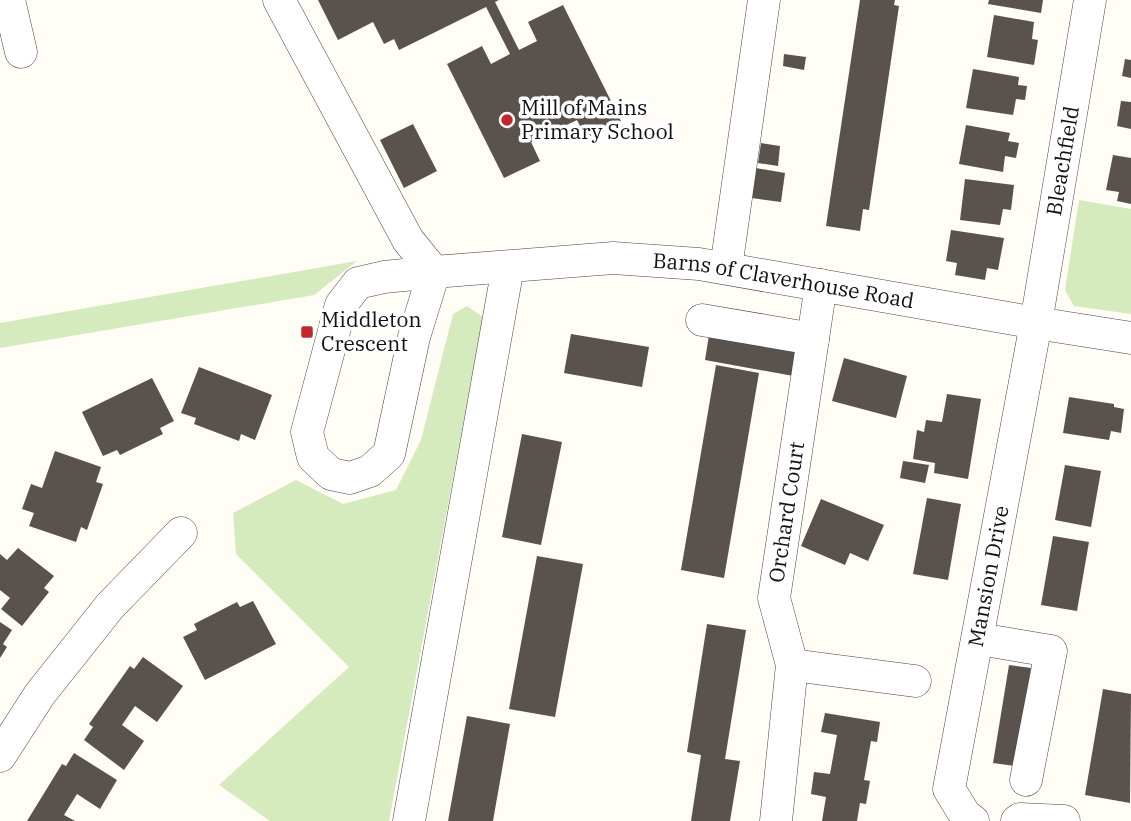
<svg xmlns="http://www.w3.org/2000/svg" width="1131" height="821" font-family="'IBM Plex Serif',serif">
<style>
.green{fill:#d5ebbd}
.building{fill:#5a524d}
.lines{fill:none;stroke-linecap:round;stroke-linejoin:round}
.minor-casing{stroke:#444;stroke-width:33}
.minor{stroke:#fff;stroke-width:32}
.poi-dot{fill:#c4262e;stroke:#fff;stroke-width:2.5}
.labels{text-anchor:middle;stroke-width:7;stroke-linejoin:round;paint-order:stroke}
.poi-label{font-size:21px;fill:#111;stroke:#fff;text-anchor:start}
.street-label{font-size:21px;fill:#111;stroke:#fff}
</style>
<rect width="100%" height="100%" fill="#fffdf5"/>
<g class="green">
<polygon points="1079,200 1131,209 1131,314 1074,306 1065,290"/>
<polygon points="357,261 314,295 0,348 0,323"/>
<polygon points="467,306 483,317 389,821 270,821 219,785 349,667 236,554 233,513 296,480 343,504 396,490 421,440 453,314"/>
</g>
<g class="building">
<polygon points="318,0 499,0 495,2 519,50 537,41 528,22 563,5 621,121 586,138 577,120 531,142 540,161 504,178 447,64 482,46 491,64 510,54 486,7 399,50 394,39 384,44 373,22 338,40"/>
<polygon points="860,0 895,0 894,5 899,6 869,210 863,209 860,231 826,226"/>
<polygon points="989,0 1043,0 1041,13 988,4"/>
<polygon points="994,15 1034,22 1032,39 1038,40 1034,65 987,57"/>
<polygon points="784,54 806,57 804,70 783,66"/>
<polygon points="1125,59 1131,60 1131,78 1122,76"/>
<polygon points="973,69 1019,77 1018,85 1027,86 1025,100 1016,99 1013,115 966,108"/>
<polygon points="1121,101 1131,102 1131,129 1117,126"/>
<polygon points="413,124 437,171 404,188 380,140"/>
<polygon points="966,125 1010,133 1008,141 1019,143 1016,158 1005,156 1003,172 959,164"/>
<polygon points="761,143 780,146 778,166 758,163"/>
<polygon points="1113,155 1131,158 1131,204 1117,201 1119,192 1106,190"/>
<polygon points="756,168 785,173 781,202 752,198"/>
<polygon points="965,179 1014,185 1011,210 1003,209 1000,225 960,220"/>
<polygon points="951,230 1004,238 998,270 987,268 985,280 955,275 957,263 946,261"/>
<polygon points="571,334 649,347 642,387 564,373"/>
<polygon points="709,335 803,352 799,377 705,360"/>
<polygon points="844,358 907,376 896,418 832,401"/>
<polygon points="716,365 759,373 724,578 681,570"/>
<polygon points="199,367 272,395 255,440 241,434 239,441 194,424 196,418 181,413"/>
<polygon points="152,378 174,421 160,428 163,434 120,455 117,450 103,456 82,412"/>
<polygon points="947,394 981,399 968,479 934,473 935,463 913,459 917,430 924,432 926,420 942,422"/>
<polygon points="1069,397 1114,404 1114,407 1124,409 1121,433 1111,431 1109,440 1063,433"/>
<polygon points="522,434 562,442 541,545 502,537"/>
<polygon points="55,451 101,467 96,482 103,484 87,530 81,527 76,542 29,526 34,513 22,509 31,484 42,488"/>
<polygon points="903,461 929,465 925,483 900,478"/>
<polygon points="1065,465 1101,471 1091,527 1055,520"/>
<polygon points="927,498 961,504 948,580 913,574"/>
<polygon points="821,499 884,525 868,561 850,553 845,565 801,546"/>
<polygon points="1053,536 1089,542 1077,611 1041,605"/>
<polygon points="18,548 54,576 44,588 49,592 22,626 1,609 10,598 0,590 0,554 7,560"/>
<polygon points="537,556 583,564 555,717 509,709"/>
<polygon points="253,601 276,644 205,680 183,637 197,630 194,624 237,602 240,607"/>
<polygon points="0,622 12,630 3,644 7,647 0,658"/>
<polygon points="707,624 746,630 725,759 740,761 730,821 691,821 701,755 687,752"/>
<polygon points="143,657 183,686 157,722 135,706 122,725 144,741 124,770 84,740 93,727 89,724 106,700 130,666 134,669"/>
<polygon points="1009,665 1031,668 1015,766 993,763"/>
<polygon points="1103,689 1131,694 1130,803 1085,795"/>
<polygon points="825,713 880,722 877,742 871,741 864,780 870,781 866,804 860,803 857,821 822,821 826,797 811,794 814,772 830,774 837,735 821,732"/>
<polygon points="467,716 510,724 493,821 448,821"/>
<polygon points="74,753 117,780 100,809 77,794 64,815 75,821 27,821 62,764 66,766"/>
</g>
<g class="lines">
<g class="minor-casing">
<g id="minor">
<polyline points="9,0 21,52"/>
<polyline points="279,0 408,240 434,272"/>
<polyline points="726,268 764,0"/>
<path id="s1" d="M434,272l-20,65 -25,117 -19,17 -20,7 -19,-4 -18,-17 -6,-25 34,-127 17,-22 26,-6 50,-5 179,-14 86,6 337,59 95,15"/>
<polyline points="702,320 813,339"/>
<polyline points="979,639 1051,651 1026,780"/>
<polyline points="792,665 915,681"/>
<polyline points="0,756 40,694 110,606 181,533"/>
<polyline points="409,821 508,267"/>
<path id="s2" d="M776,821l16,-156 -18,-67 47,-313"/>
<path id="s3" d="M973,821l-8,-6 -16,-26 87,-466 54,-323"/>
<polyline points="1017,821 1020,819 1064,821"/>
</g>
</g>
<use href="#minor" class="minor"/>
</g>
<g class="poi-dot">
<circle cx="507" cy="120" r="7"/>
<rect x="300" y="325" width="14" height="14" rx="3.5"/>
</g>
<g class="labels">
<g class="poi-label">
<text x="521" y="115">Mill of Mains<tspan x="521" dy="24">Primary School</tspan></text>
<text x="321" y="327">Middleton<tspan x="321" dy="24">Crescent</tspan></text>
</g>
<g class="street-label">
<text dy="7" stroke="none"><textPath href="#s3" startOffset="679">Bleachfield</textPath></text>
<text dy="7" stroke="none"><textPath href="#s1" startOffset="892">Barns of Claverhouse Road</textPath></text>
<text dy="7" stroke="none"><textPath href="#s2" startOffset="313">Orchard Court</textPath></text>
<text dy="7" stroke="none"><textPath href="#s3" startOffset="257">Mansion Drive</textPath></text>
</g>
</g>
</svg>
